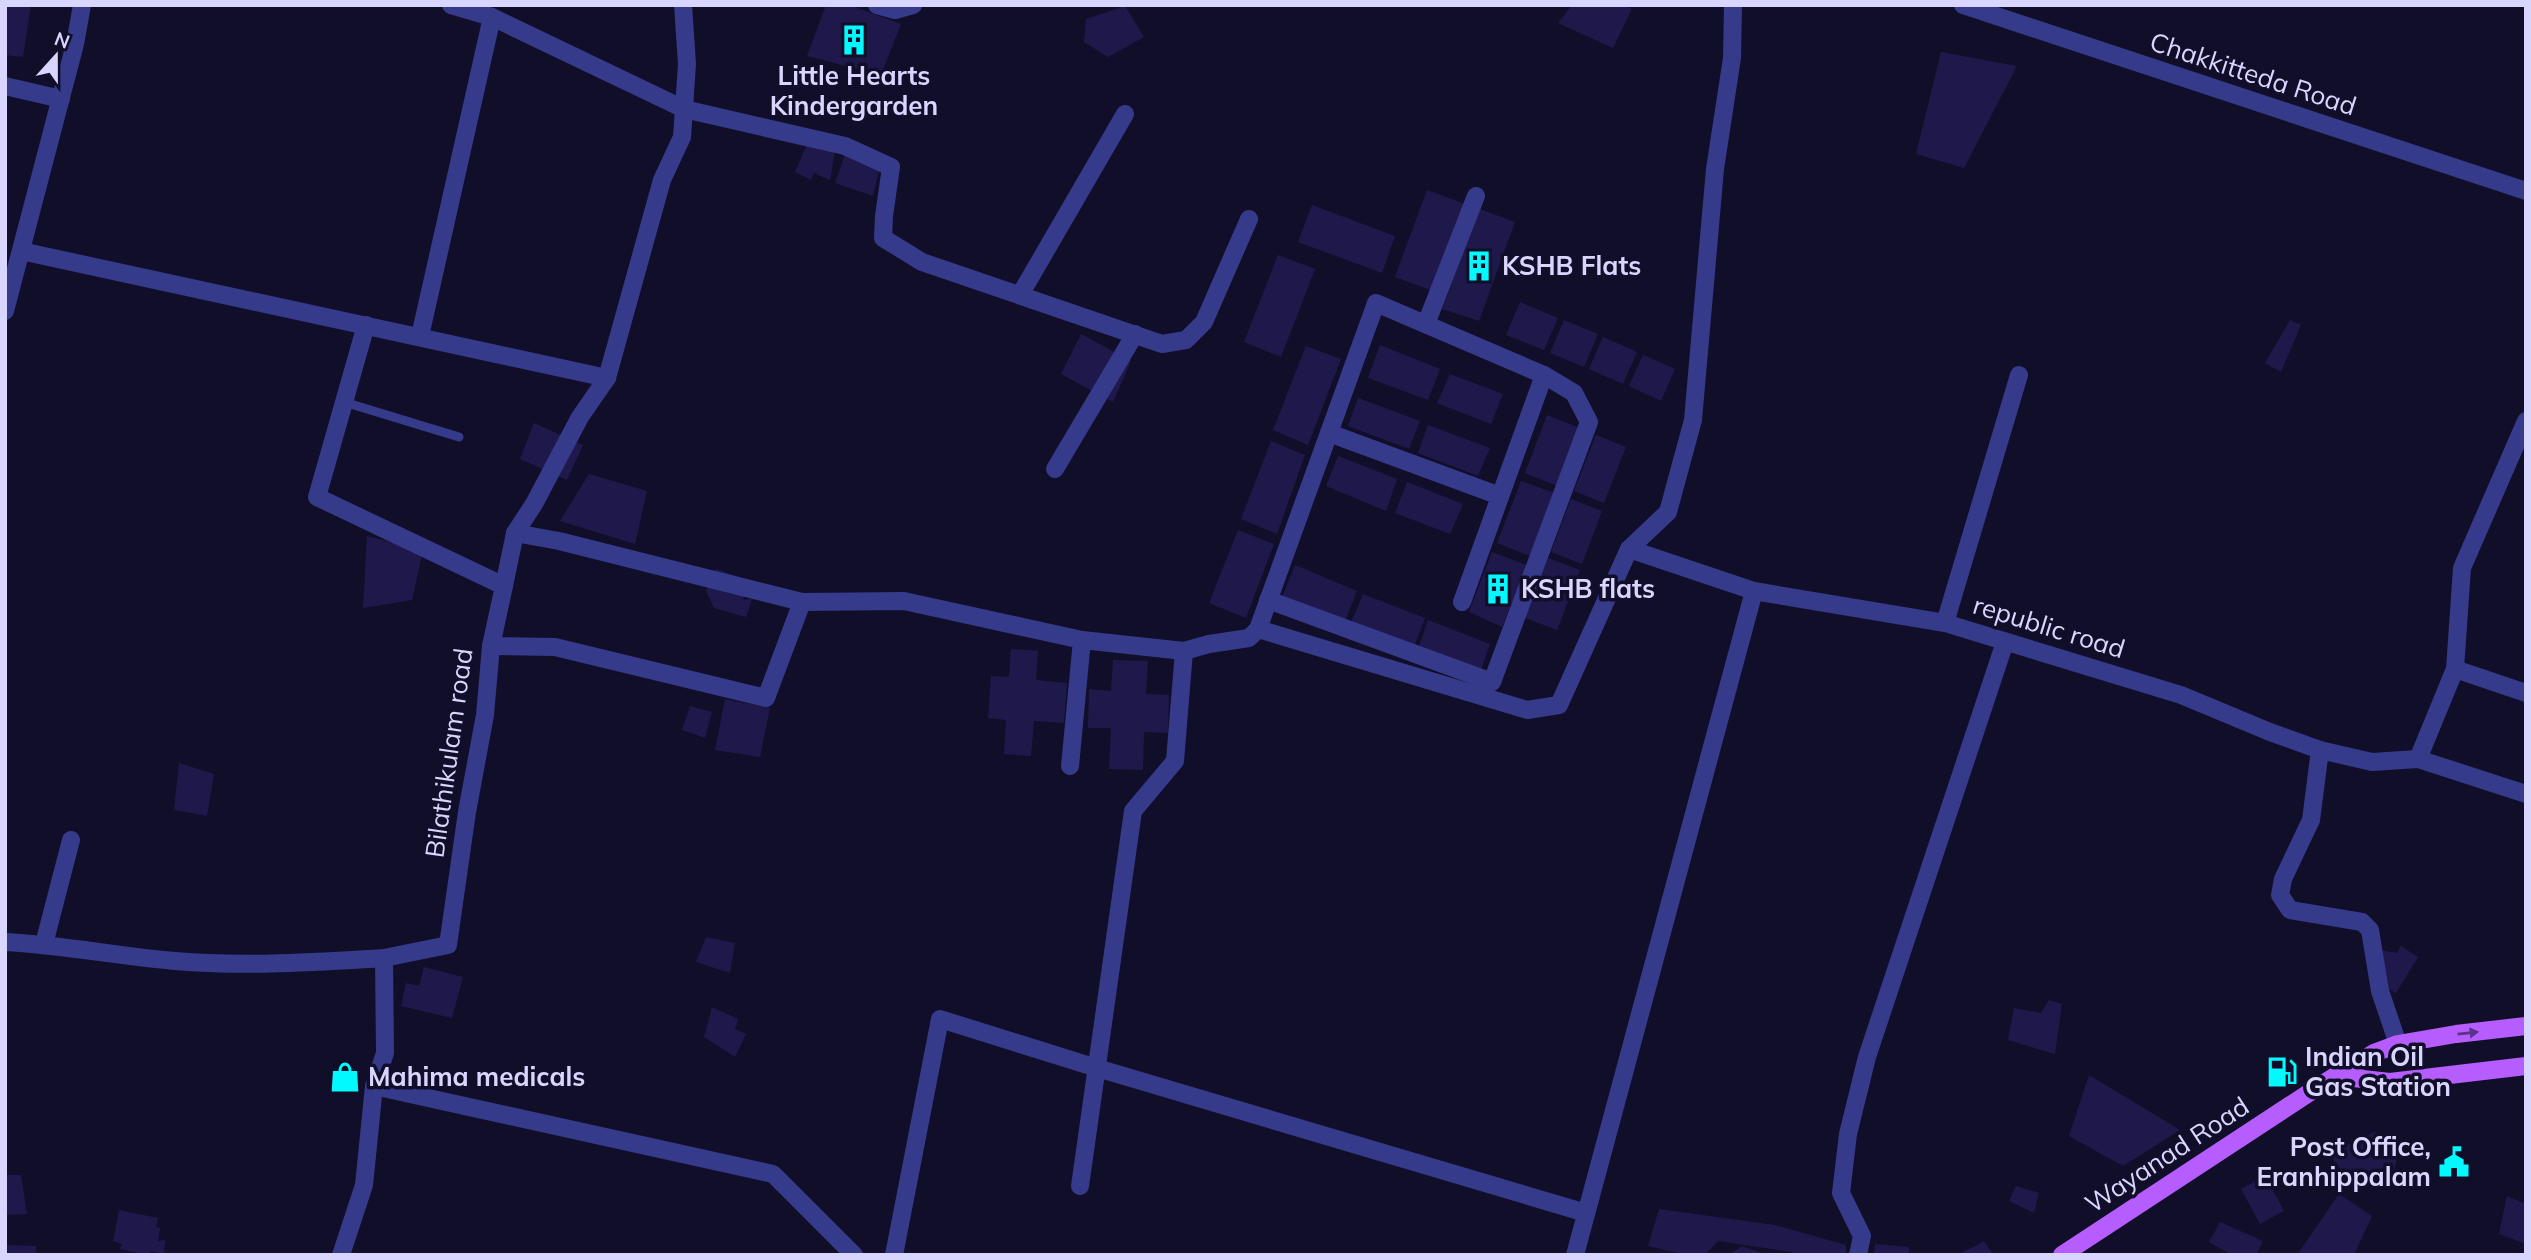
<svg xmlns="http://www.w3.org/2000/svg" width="2531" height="1260" font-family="Mulish,sans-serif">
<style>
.building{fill:#1f194b}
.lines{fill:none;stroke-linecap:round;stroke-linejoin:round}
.service{stroke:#363a8b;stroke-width:9}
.minor{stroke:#363a8b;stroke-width:18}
.tertiary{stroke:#363a8b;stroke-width:18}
.primary{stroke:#b65dff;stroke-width:18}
.oneway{fill:#5b3289}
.labels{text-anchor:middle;stroke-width:7;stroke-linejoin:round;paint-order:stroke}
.street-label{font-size:26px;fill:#d8d6ff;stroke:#110e29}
.poi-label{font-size:26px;font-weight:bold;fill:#d8d6ff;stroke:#110e29;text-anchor:start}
</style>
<rect width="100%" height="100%" fill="#110e29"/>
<g class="building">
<polygon points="5,5 31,5 23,57 5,55"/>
<polygon points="826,5 850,5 901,24 881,75 807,56"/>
<polygon points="1572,5 1623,5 1632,9 1613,48 1558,23"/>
<polygon points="1125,6 1144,37 1108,57 1084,42 1086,19"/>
<polygon points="1941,52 2017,66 1964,168 1916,154"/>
<polygon points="807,144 835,151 830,180 814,173 811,180 795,172"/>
<polygon points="845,154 881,163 873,196 835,183"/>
<polygon points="1427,190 1465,204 1433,291 1395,277"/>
<polygon points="1312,205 1395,236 1382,273 1298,242"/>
<polygon points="1480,209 1515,222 1479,321 1442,309"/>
<polygon points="1278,255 1315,269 1281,357 1244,342"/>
<polygon points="1520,302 1558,318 1544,350 1506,335"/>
<polygon points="1564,320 1598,334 1584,367 1550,353"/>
<polygon points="2290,320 2301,325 2281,372 2265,363"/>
<polygon points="1081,334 1131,361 1113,402 1061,374"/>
<polygon points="1603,337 1637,352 1623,384 1589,369"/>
<polygon points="1380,345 1440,369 1428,400 1368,378"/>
<polygon points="1306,346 1341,359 1308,445 1273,430"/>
<polygon points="1643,355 1675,369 1661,401 1629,386"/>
<polygon points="1450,374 1503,394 1491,424 1437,403"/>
<polygon points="1358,398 1420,421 1409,449 1348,426"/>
<polygon points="1547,415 1580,428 1557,486 1525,473"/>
<polygon points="534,423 583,445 567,480 520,459"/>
<polygon points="1428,425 1490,448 1478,476 1418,453"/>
<polygon points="1596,435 1626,447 1604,503 1574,491"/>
<polygon points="1271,441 1305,455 1277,534 1241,519"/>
<polygon points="1338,456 1397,479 1386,511 1326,486"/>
<polygon points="589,474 647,491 635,544 560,521"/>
<polygon points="1521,481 1555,493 1530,556 1497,543"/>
<polygon points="1407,482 1463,504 1450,534 1395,513"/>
<polygon points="1571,499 1602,511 1582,564 1551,552"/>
<polygon points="1238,530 1274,544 1246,618 1209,603"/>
<polygon points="367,536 423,550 412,600 363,608"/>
<polygon points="1492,552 1527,565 1502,627 1469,612"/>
<polygon points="1548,558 1580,570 1557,630 1525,618"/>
<polygon points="1295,565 1357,591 1345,621 1282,597"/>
<polygon points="716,569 739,577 738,583 747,584 743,600 752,599 746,617 714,608 706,591"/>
<polygon points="1363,594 1425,618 1414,647 1351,623"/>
<polygon points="1428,620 1490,644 1480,673 1418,649"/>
<polygon points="1011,649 1038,651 1036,680 1067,683 1064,723 1034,721 1031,756 1004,754 1006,720 988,718 991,676 1009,677"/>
<polygon points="1113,660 1148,661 1146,694 1169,695 1168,733 1144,732 1143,770 1109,769 1111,728 1088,728 1089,689 1111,691"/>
<polygon points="725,699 770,708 760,757 715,750"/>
<polygon points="690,706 712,712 705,738 682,730"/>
<polygon points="179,763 214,774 207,816 174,810"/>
<polygon points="706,937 735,943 730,973 696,962"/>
<polygon points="2401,946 2418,957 2396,993 2376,983 2380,950 2397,953"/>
<polygon points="424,967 463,977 452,1018 401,1006 406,983 419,986"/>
<polygon points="2049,1000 2062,1004 2055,1054 2008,1040 2014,1008 2041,1013"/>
<polygon points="712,1007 738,1019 735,1029 746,1034 735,1057 704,1037"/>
<polygon points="2089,1075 2180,1130 2123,1166 2069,1136"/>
<polygon points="2375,1132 2398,1155 2393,1175 2370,1187 2346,1178 2329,1153"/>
<polygon points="5,1175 21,1175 27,1214 5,1215"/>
<polygon points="2265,1176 2284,1211 2260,1224 2241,1189"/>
<polygon points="2016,1186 2039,1193 2034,1213 2009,1201"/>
<polygon points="2339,1194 2372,1216 2354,1255 2305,1255 2299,1252"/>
<polygon points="2507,1196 2526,1204 2526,1244 2499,1234"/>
<polygon points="1659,1209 1775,1225 1846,1245 1846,1255 1791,1255 1792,1252 1718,1241 1705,1255 1687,1255 1648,1246"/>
<polygon points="119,1210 158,1218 156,1227 160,1228 158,1241 165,1240 164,1254 151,1251 148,1255 120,1249 122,1244 113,1241"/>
<polygon points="2220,1222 2263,1241 2256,1255 2232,1255 2209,1242"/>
<polygon points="1984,1241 1993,1255 1958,1255"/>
<polygon points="1875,1244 1909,1247 1909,1255 1874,1255"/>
<polygon points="5,1245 36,1246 36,1255 5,1255"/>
<polygon points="1742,1246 1764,1254 1764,1255 1729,1255"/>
</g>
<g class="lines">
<polyline class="service" points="344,402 459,437"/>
<g class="minor">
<polyline points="451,5 492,17 684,109 845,146 891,167 884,216 883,238 922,262 1162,344 1186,340 1204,322 1249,219"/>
<polyline points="877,5 895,10 913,5"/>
<polyline points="1963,5 2526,191"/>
<polyline points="5,86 61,99"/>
<polyline points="21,251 607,378"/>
<polyline points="1020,295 1125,114"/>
<polyline points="1426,324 1476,196"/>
<polyline points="420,336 492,17"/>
<polyline points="1329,433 1500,496"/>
<polyline points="1055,469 1135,334"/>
<polyline points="515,533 559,541 802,602"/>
<polyline points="504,586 515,533 534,504 580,417 607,378 662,180 682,137 687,64 683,5"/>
<polyline points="1754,591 1945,623 2181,695 2270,732 2320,750 2372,762 2418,759 2526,794"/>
<polyline points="1268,600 1492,682 1589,422 1574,393 1544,375"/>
<polyline points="1945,623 2019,375"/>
<polyline points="1258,629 1376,303 1544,375 1462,602"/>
<polyline points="1082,640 1184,651 1209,644 1249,638 1258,629 1527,710 1559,705 1629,549 1668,512 1693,420 1715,169 1732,58 1733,5"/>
<polyline points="491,646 555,647 766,698 802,602 904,601 1082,640 1070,766"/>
<polyline points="2455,669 2526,693"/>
<polyline points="2320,750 2311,820 2283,879 2280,895 2290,910 2362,922 2370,930 2380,991 2398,1044"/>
<polyline points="2418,759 2455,669 2462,568 2526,421"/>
<path d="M5,942c57,3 113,14 170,19 70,6 140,1 209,-3"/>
<polyline points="44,944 71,840"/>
<polyline points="374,1086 773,1174 854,1255"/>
<polyline points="1080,1186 1133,811 1175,761 1184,651"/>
<polyline points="341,1255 364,1185 374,1086 385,1053 384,958 448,945 467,812 485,715 491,646 504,586 317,497 366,325"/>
<polyline points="894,1255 940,1019 1097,1068 1586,1213"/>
<polyline points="1575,1255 1754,591 1629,549"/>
<polyline points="1858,1255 1862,1236 1841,1193 1848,1134 1867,1057 2005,642"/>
</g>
<polyline class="tertiary" points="5,311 75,44 82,5"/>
<g class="primary">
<polyline points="2335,1076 2390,1082 2526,1066"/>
<polyline points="2062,1255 2324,1083 2374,1053 2398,1044 2456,1034 2526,1026"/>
</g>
</g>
<defs><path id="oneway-solid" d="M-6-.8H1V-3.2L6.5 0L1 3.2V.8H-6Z" transform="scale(1.75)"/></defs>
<use class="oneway" href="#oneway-solid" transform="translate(2468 1033) rotate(-6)"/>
<defs>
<g id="building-bare" transform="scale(2.415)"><path d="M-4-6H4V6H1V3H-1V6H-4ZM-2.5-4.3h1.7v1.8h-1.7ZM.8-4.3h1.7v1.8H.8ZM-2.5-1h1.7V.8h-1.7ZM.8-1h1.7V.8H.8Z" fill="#02faff" stroke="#110e29" stroke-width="2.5" paint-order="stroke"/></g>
<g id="fuel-bare" transform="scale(2.415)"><path d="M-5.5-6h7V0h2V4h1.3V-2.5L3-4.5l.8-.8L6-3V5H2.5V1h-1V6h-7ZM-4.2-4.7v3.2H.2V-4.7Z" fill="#02faff" stroke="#110e29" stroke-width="2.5" paint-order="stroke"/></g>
<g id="shop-bare" transform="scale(2.415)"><path d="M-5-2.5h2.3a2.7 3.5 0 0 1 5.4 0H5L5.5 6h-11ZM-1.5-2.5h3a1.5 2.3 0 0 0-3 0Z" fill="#02faff" stroke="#110e29" stroke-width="2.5" paint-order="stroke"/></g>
<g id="civic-bare" transform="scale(2.415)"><path d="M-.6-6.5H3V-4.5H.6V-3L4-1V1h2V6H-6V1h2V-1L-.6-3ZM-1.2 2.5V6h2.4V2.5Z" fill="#02faff" stroke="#110e29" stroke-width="2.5" paint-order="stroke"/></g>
</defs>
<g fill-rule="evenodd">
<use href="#building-bare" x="854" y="40"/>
<use href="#building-bare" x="1479" y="266"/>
<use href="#building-bare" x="1498" y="589"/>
<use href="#fuel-bare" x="2282" y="1072"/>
<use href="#shop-bare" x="345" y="1077"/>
<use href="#civic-bare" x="2454" y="1162"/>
</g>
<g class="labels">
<g class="street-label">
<text transform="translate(2253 74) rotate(18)" y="9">Chakkitteda Road</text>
<text transform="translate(2049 627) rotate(17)" y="9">republic road</text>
<text transform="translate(449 753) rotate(-82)" y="9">Bilathikulam road</text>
<text transform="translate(2167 1155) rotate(-33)" y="9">Wayanad Road</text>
</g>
<g class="poi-label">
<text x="854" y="85" text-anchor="middle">Little Hearts<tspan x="854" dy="30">Kindergarden</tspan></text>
<text x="1502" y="275">KSHB Flats</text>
<text x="1521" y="598">KSHB flats</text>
<text x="2305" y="1066">Indian Oil<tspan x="2305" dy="30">Gas Station</tspan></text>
<text x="368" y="1086">Mahima medicals</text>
<text x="2431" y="1156" text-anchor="end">Post Office,<tspan x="2431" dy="30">Eranhippalam</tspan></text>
</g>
</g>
<rect width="2531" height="1260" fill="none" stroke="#d8d6ff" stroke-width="14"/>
<g transform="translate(56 56) rotate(21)" stroke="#110e29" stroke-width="5" paint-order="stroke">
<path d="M0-5L12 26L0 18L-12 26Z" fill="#d8d6ff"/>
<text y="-10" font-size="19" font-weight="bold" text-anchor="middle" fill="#d8d6ff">N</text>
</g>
</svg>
